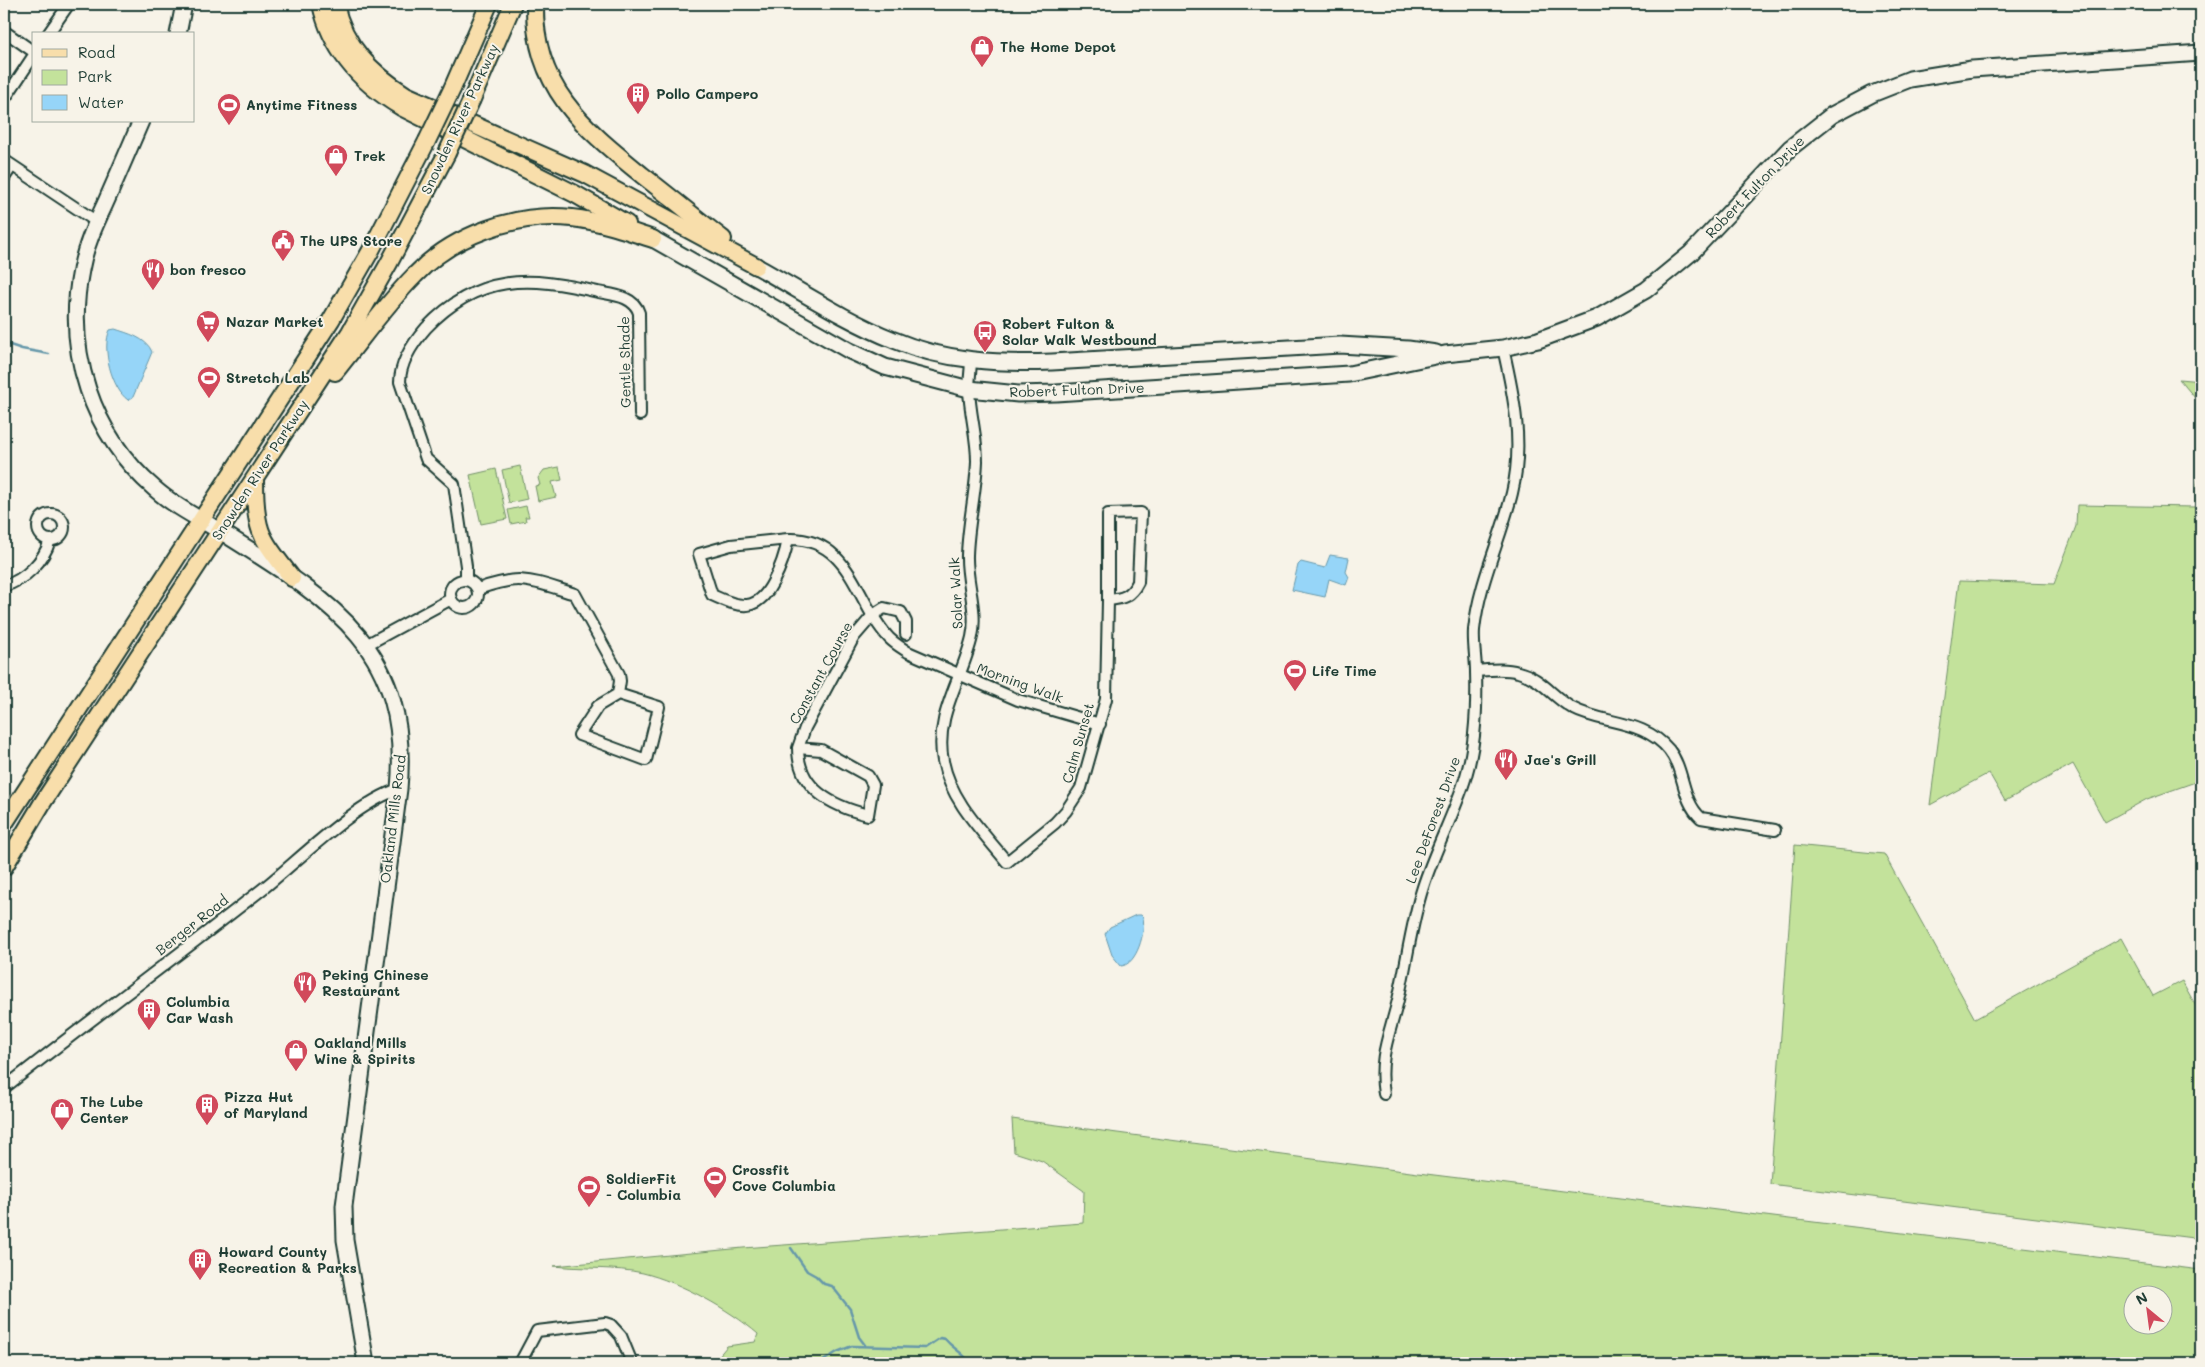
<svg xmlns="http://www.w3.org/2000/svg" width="2205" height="1367" font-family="Mali,sans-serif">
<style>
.green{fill:#c3e29b;stroke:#719068;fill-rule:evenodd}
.water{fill:#96d5f8;stroke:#6698aa}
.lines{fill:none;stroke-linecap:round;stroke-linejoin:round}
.stream{stroke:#6698aa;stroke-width:2.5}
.street-casing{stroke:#1f3d34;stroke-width:14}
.secondary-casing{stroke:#1f3d34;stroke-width:19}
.primary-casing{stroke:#1f3d34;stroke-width:20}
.street{stroke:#f7f3e8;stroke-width:10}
.secondary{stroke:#f7f3e8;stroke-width:15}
.primary{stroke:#f8deab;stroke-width:16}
.primary-bridge-casing{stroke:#1f3d34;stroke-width:20;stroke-linecap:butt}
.primary-bridge{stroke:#f8deab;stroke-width:16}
.labels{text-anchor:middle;stroke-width:4;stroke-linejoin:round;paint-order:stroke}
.poi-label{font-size:14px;font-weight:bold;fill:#1f3d34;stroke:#f7f3e8;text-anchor:start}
.street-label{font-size:14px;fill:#1f3d34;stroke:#f7f3e8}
</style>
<rect width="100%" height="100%" fill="#f7f3e8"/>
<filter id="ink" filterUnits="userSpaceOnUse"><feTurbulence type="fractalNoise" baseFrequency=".02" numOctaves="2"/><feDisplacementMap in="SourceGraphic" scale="10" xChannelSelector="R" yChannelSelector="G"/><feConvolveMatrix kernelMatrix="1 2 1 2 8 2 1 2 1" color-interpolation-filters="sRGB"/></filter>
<g filter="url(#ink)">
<g class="green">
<polygon points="2179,379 2201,381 2201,405"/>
<polygon points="2201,444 2201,780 2147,799 2105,822 2073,764 2005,801 1989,773 1930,805 1959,581 2054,584 2076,526 2077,505 2195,507"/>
<polygon points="520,466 527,499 509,503 502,470"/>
<polygon points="559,467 562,480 552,482 556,497 538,501 535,486 540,485 538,478 544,470"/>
<polygon points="496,469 507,519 481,524 470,475"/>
<polygon points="526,506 529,517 525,517 526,521 511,524 508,510"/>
<polygon points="1795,845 1884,854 1975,1019 2121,938 2153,996 2182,981 2201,1015 2201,1239 1770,1184"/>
<path d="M1012,1119l406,54 783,97v93h-1488l14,-17 28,-4 3,-8c-29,-25 -78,-52 -115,-61 -27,-6 -61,-4 -89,-7l189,-18 340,-25 1,-32 -42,-30 -28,-9zM2132,1294h30v30h-30z"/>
</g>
<g class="water">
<path d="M115,329c12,4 32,9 37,23l-19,45 -5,3c-16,-11 -27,-52 -18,-70z"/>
<polygon points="1330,555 1349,558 1346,572 1349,577 1346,585 1329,579 1325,597 1292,590 1298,565 1301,562 1325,568"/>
<path d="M1136,915h5l2,2c3,14 -6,48 -22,49l-9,-11 -7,-21 5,-7z"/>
</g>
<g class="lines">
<g class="stream">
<polyline points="4,343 22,349 49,354"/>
<polyline points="791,1248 807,1271 816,1276 824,1284 832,1286 850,1309 859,1337 865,1345"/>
<path d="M820,1363l17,-11 15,-6 73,2 15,-10 5,1c9,11 16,11 25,24"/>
<polyline points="1070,1363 1074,1363"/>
<polyline points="1099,1363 1103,1363"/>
<polyline points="1120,1363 1125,1363"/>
</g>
<g class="street-casing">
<g id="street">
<polyline points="4,31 34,52"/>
<polyline points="48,34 69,4"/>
<polyline points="4,100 34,55"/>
<polyline points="4,160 97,222"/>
<polyline points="4,178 12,166"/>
<path d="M971,359c0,10 -2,21 -2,31 1,24 8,47 8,71 -1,31 -9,62 -10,94 -1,27 11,55 5,82 -10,43 -38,79 -29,124 8,40 39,70 64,101l48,-39 11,-12 15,-23 25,-89 2,-99c15,-1 23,-4 30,-18l3,-69 -33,1v86"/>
<circle cx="51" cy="527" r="13"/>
<path d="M788,539l-57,6 -32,9 13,41c28,13 45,18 61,-13 8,-15 12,-26 15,-43 63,-2 67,63 101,99 6,6 13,10 19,14l110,48 82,24"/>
<circle cx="464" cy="594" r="14"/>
<path d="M466,580v-14l-12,-82 -28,-25 -26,-77c0,-20 13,-39 26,-54 52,-55 103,-52 172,-36 15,3 36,4 41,21l1,102"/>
<path d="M4,586c21,-6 40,-25 46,-46"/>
<path d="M478,589c44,-16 54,-8 97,5l44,80 1,7 -2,13 -20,12 -19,29 67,25 13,-53 -41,-13"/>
<polyline points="366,645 451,599"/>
<path d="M1476,671c14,-1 29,-3 42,1 22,5 35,25 54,36 32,17 72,11 97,42 16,20 12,50 32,68l74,12"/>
<path d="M798,748c0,41 34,58 70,67l5,-30 -5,-9 -47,-26 -23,-2 7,-20 49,-91 19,-22 11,-7 17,4 5,10v12"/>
<path d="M4,1088c86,-68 175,-133 261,-201 37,-30 91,-84 134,-98"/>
<path d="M1384,1094c-6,-37 6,-60 14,-94 9,-38 13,-76 25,-113 12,-38 32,-74 43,-111 10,-34 11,-69 10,-104 0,-14 -3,-27 -2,-42 5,-48 27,-91 38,-137 12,-49 2,-97 -9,-145"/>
<polyline points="520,1363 537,1331 605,1323 611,1325 621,1336 632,1363"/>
</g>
</g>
<g class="secondary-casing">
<g id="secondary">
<polyline points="178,34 184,4"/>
<path d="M141,121c-12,28 -24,56 -36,83 -10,21 -20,43 -24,66 -16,81 10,164 74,219 19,17 43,29 65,42 108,68 192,115 179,258l-55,417 1,34 21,123"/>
<polyline points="653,239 850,351 885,367 969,389 1018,394 1056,393 1349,374 1445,354 1503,348 1538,340 1597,318 1646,290 1691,253 1790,148 1832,115 1872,94 1910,79 1972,69 2201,53"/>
<path d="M756,266c45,25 90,55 138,74 49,21 105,24 158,22l288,-17 68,4 28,4"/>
</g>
</g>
<g class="primary-casing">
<g id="primary">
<path d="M321,4c10,46 40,79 80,103l174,87 52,30"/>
<path d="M335,4c9,42 36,69 71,91l179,79 171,92"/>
<path d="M535,4c-2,83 48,123 107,171 27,21 54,43 81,64"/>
<polyline points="452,89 489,4"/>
<polyline points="472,99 513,4"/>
<path d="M335,372c26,-32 51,-68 80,-97 38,-40 102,-63 157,-57 27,3 54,12 81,21"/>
<path d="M255,479c0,54 5,57 37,99"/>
<polyline points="4,824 331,320 370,252 427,141"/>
<polyline points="4,867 43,802 350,332 389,263 447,153"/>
</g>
</g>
<use href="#street" class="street"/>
<use href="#secondary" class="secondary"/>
<use href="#primary" class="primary"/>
<g class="primary-bridge-casing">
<g id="primary-bridge">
<polyline points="427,141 452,89"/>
<polyline points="447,153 472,99"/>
</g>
</g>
<use href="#primary-bridge" class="primary-bridge"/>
</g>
</g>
<defs>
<g id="shop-pin" transform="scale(1.25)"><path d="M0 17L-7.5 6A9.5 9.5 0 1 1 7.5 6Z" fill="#d1495b" stroke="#f7f3e8"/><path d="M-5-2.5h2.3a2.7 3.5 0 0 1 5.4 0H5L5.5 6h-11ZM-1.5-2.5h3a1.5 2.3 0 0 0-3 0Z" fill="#fff"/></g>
<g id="building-pin" transform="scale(1.25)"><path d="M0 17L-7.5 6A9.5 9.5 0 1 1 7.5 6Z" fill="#d1495b" stroke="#f7f3e8"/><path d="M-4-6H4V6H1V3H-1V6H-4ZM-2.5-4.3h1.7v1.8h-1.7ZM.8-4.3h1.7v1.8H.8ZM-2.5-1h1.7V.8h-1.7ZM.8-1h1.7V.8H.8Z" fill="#fff"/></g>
<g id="stadium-pin" transform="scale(1.25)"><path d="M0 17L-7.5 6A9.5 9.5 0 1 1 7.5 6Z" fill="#d1495b" stroke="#f7f3e8"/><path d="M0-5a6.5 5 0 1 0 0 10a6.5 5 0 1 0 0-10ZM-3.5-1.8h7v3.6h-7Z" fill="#fff"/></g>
<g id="civic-pin" transform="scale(1.25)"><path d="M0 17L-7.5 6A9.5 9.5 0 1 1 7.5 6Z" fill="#d1495b" stroke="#f7f3e8"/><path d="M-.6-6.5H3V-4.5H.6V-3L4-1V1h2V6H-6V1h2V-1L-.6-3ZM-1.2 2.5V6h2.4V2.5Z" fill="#fff"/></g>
<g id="restaurant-pin" transform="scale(1.25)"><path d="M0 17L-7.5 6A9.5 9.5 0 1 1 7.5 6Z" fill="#d1495b" stroke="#f7f3e8"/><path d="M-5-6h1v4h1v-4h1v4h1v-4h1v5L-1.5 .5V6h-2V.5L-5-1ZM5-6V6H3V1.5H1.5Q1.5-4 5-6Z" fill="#fff"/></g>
<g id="supermarket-pin" transform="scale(1.25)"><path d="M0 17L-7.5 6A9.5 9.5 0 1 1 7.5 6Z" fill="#d1495b" stroke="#f7f3e8"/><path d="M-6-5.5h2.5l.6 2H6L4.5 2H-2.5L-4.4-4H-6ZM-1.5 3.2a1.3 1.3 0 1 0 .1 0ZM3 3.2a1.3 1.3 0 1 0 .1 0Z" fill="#fff"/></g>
<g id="bus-pin" transform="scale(1.25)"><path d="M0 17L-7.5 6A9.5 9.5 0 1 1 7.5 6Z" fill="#d1495b" stroke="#f7f3e8"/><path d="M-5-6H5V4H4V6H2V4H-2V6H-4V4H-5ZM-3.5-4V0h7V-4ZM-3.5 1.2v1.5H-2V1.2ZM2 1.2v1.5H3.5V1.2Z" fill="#fff"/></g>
</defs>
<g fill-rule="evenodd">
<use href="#shop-pin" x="982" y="47"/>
<use href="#building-pin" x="638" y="94"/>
<use href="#stadium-pin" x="229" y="105"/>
<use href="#shop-pin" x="336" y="156"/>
<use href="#civic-pin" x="283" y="241"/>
<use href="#restaurant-pin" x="153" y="270"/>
<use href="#supermarket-pin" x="208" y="322"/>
<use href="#bus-pin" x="985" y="332"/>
<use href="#stadium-pin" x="209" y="378"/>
<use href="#stadium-pin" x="1295" y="671"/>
<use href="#restaurant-pin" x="1506" y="760"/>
<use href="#restaurant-pin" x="305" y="983"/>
<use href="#building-pin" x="149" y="1010"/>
<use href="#shop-pin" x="296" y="1051"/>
<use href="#building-pin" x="207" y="1105"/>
<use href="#shop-pin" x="62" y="1110"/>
<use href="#stadium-pin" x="715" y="1178"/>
<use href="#stadium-pin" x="589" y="1187"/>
<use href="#building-pin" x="200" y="1260"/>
</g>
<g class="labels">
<g class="poi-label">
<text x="1000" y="52">The Home Depot</text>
<text x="656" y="99">Pollo Campero</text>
<text x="246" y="110">Anytime Fitness</text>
<text x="354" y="161">Trek</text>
<text x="300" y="246">The UPS Store</text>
<text x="170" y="275">bon fresco</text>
<text x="226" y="327">Nazar Market</text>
<text x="1002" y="329">Robert Fulton &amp;<tspan x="1002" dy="16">Solar Walk Westbound</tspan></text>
<text x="226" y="383">Stretch Lab</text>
<text x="1312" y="676">Life Time</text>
<text x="1524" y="765">Jae's Grill</text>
<text x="322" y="980">Peking Chinese<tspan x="322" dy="16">Restaurant</tspan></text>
<text x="166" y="1007">Columbia<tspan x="166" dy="16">Car Wash</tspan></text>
<text x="314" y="1048">Oakland Mills<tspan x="314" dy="16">Wine &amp; Spirits</tspan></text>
<text x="224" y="1102">Pizza Hut<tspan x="224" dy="16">of Maryland</tspan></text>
<text x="80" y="1107">The Lube<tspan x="80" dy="16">Center</tspan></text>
<text x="732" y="1175">Crossfit<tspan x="732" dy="16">Cove Columbia</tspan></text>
<text x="606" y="1184">SoldierFit<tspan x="606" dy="16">- Columbia</tspan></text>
<text x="218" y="1257">Howard County<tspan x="218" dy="16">Recreation &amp; Parks</tspan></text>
</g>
<g class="street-label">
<text transform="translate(460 119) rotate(-65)" y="5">Snowden River Parkway</text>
<text transform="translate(1755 187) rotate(-46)" y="5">Robert Fulton Drive</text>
<text transform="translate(625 362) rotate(-91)" y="5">Gentle Shade</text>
<text transform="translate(1077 390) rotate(-2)" y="5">Robert Fulton Drive</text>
<text transform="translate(260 470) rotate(-57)" y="5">Snowden River Parkway</text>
<text transform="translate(956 593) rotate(-93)" y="5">Solar Walk</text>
<text transform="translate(821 673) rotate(-61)" y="5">Constant Course</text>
<text transform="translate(1020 683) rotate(20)" y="5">Morning Walk</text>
<text transform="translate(1078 743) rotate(-74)" y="5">Calm Sunset</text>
<text transform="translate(393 819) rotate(-83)" y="5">Oakland Mills Road</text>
<text transform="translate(1433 820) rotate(-70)" y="5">Lee DeForest Drive</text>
<text transform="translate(192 925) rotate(-38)" y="5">Berger Road</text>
</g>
</g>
<rect width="2205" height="1367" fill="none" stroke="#f7f3e8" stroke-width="20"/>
<rect x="10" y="10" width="2185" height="1347" fill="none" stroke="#1f3d34" stroke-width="2" filter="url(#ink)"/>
<rect x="32" y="32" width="162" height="90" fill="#f7f3e8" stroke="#a1aaa0"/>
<rect x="42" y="49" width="25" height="8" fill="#f8deab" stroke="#a1aaa0"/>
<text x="78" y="58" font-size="15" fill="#1f3d34">Road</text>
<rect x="42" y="70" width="25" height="15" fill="#c3e29b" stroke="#a1aaa0"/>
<text x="78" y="82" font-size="15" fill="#1f3d34">Park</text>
<rect x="42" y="95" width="25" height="15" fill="#96d5f8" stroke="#a1aaa0"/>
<text x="78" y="108" font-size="15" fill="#1f3d34">Water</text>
<g transform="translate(2148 1310) rotate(331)"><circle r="24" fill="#f7f3e8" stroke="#a1aaa0"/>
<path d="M0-4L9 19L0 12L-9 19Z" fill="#d1495b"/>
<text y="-8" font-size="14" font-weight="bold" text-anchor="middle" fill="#1f3d34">N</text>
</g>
</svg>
